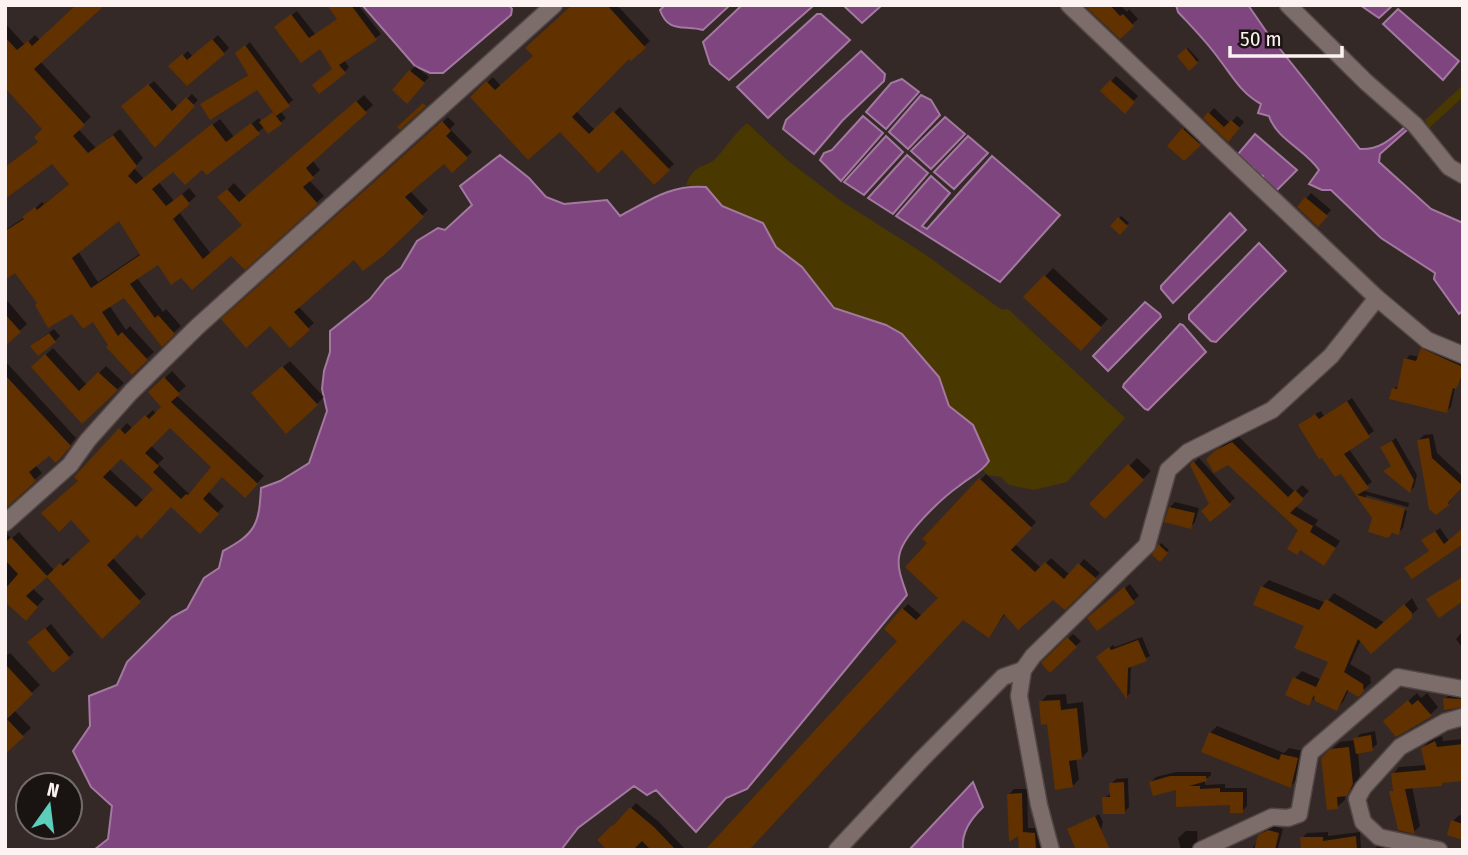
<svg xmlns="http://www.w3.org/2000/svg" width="1468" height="855" font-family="'Fira Sans Condensed',sans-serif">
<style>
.green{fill:#4a3801}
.water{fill:#7e457f;stroke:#a479a1;stroke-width:2}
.shadow{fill:#0007;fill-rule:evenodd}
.building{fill:#613100;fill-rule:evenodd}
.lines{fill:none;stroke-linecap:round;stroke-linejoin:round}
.minor-casing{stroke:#524746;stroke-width:19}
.minor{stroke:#7c6d6b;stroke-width:16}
</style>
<rect width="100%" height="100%" fill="#352927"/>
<g class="green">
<polygon points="1463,85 1463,97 1429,128 1425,120"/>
<path d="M747,123l40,37 54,41 82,52 79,57 6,-1 117,109 -58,64 -33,8 -25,-5 -8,-8 -14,-2 -4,-5 6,-9 -16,-36 -24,-19 -10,-29 -53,-52 -52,-17 -32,-41 -26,-20 -13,-24 -41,-17 -16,-19 -20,-2c9,-24 19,-15 31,-28 11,-12 18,-24 30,-34z"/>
</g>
<g class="water">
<polygon points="362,5 509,5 512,9 511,15 443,73 430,73 415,66"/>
<path d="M665,5h65l-27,25c-20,-5 -35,3 -43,-20z"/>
<polygon points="742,5 813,6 729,80 710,64 703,42"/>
<polygon points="843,5 882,5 862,23"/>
<path d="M1176,5h72l20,29 92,115c20,1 31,-10 46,-23l2,3 -28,25 -1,8 52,47 32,14v87l-4,4 -25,-35 1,-6 -54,-35 -50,-48h-9l-13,-6 10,-14c-13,-20 -43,-31 -50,-54l-11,-3 3,-9c-20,-11 -28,-27 -42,-45 -12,-17 -27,-32 -41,-47z"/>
<polygon points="1360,5 1393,5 1379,18"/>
<polygon points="1398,9 1459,61 1443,80 1383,24"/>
<polygon points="817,14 821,14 850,40 768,118 737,87"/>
<polygon points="861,51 885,74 884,81 842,121 814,154 783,129 786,120"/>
<polygon points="902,79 919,92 886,129 866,112 891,83"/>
<polygon points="921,95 931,100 940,115 908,149 889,132"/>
<polygon points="863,116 883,133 841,181 820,160 824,153 832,150"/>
<polygon points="945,117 965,134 931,169 911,151"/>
<polygon points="1255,134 1297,170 1274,193 1264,182 1263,176 1257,174 1253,168 1246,167 1238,159 1238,154"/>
<polygon points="886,136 903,152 864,195 844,182"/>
<polygon points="968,136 988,153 954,189 934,172"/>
<path d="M500,155l29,23 17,19 18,7 43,-4 13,16c30,-16 52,-32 86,-29l16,19 41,17 13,24 26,20 32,41 52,17 16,9 37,43 10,29 24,19 16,36c-8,12 -19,16 -30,25 -17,12 -58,50 -60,71 -2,13 4,25 8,38l-160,194 -21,9 -30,34 -40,-42 -9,5 -13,-9 -56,42 -17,22h-467l14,-11 4,-33 -21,-19 -18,-36 17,-25 -1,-30 28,-11 10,-23 45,-45 15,-8 17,-31 15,-10 4,-17c33,-18 36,-26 38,-63l19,-7 29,-18 18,-52 -5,-22 2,-18 6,-19v-21l40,-32 16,-20 15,-11 16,-27 21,-13 7,2 27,-25 -12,-19z"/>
<polygon points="907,155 928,173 893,214 868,198"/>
<polygon points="992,156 1060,215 1000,282 896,216 931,176 950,193 922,226 927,229"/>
<polygon points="1230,213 1246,230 1173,303 1161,289 1161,286"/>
<polygon points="1259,243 1286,271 1216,342 1211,341 1189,319 1189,315"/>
<polygon points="1145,302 1160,314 1161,317 1108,371 1093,356"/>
<polygon points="1180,324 1183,325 1206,352 1148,410 1145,409 1123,387 1124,384"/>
<path d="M973,782l10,25c-12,12 -22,25 -20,43h-54z"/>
</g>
<g class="shadow">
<polygon points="329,5 358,5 381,34 344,60 349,67 345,72 334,68 320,47 281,23 297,11 315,34 339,18"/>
<polygon points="573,5 617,5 650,41 631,59 629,57 576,111 595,130 620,107 674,164 654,183 623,148 560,130 472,97 493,77 501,86 535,56"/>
<polygon points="1089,5 1120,5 1127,12 1129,9 1138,19 1120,36"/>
<path d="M5,23l20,22 10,-10 5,5v21l51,56 -13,12 18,19 24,-19 23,29 -9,10 10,11 76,-60 14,18 25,-19 3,4 13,-11 -17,-23 -51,12 42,-26 -7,-25 8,-7 43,58 -13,11 6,7 -17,14 -4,-5 -62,41 -30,1 -15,12 16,20 15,-13 7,8 -17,16 32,42 33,-30 -18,-33 8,-8 13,14 117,-102 9,10 -61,55 8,10 -11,10 15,16 -79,71 -14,-14 -49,23 -23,-13 -22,15 26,34 3,-3 15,17 -19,18 -37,-49 -16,10 17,25 4,-4 24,26 -22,21 -38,-53 -55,-18 -23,-32 -11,5v-45l20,-13 17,-15 2,2 26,-21 -18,-21 -47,35v-30l35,-26 4,-12 -39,-44zM119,219l22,34 -43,29 -20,-31z"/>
<polygon points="218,35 229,48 224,53 171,66 188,51 193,57"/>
<polygon points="1188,48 1199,60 1190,69 1179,56"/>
<polygon points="415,66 429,77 412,96 394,90"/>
<polygon points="1116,76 1138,96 1125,111 1102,91"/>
<polygon points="154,81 178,107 192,94 198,100 155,145 128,102"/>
<polygon points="1214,108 1230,123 1237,116 1244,122 1233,135 1205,118"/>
<polygon points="448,117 455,124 450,129 472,152 452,171 444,162 410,191 428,210 382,255 354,258 298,306 314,323 290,345 270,324 229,314"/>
<polygon points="1188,124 1204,139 1184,158 1169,146"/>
<polygon points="1311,193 1331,210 1318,225 1299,207"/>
<polygon points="1121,216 1129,223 1120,232 1112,226"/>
<polygon points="1053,268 1108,319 1081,348 1025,297"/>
<polygon points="5,298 27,324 5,344"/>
<polygon points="54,329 60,336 55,341 37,341"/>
<polygon points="1427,345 1463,359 1463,377 1455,388 1451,407 1446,411 1393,389 1400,385 1406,359 1410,355 1419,357"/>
<polygon points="53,348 87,385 106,366 124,383 82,421 40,360"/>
<polygon points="5,361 76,438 63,454 49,453 35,465 42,473 6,506"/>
<polygon points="290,361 324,397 287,432 260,387"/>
<path d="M172,371l14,15 -10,9 88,81 -19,20 -23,-21 -14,16 16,15 -24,25 -28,-26 -35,27 -25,25 34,37 -44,42 -55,-61 -15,13 12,11 -18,19 -21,-18v-67l7,5 7,-6 35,38 14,-12 3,3 21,-20 -12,-61 -4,-3 51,-54 6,6 20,-19 4,4 7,-7 -14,-15zM170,426l44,41 -25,27 -31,-30 6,-6 -14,-13zM121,456l34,33 -11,12 -35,-32z"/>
<polygon points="1352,398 1374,431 1349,449 1372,482 1361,490 1409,503 1408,507 1366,495 1366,499 1407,511 1403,528 1398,533 1374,518 1305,420 1321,411 1324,416"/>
<polygon points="1433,434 1437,453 1463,477 1463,485 1448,504 1419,440 1424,435"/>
<polygon points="1239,437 1295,492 1302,485 1309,491 1295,506 1318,520 1315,525 1340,541 1330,557 1229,463 1208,459 1224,444"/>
<polygon points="1396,438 1417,475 1414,487 1410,491 1386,471 1392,465 1382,448"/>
<polygon points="1137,458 1151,471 1105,517 1092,504"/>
<polygon points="1199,458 1235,498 1211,520 1211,504 1192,465"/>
<polygon points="986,474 1036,522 1015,544 1041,568 1051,558 1070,575 1084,559 1100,573 1065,608 1053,597 1006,613 989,636 963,618 900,641 903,609 908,604 922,616 941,598 929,543 925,538"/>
<polygon points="1175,502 1199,508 1195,522 1190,527 1170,507"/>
<polygon points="1440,528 1449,541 1463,542 1431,550 1428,536"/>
<polygon points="1161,543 1169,550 1160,559 1154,554"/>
<polygon points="1269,580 1326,603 1334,593 1385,623 1412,598 1418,609 1410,616 1361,640 1350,664 1370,676 1371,683 1358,695 1349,689 1343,702 1336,709 1316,696 1308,704 1295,678 1302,671 1322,680 1330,662 1306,625 1262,587"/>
<polygon points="1130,584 1139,596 1097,629 1094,613"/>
<polygon points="51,624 74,652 69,657 35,637"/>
<polygon points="1462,632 1463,632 1463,649 1456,639"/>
<polygon points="1073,634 1081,641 1050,671 1043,663"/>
<polygon points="1142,637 1150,656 1131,665 1130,693 1127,696 1098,657 1113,645 1115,647"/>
<polygon points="10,653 40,685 14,710 31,728 9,748 5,744 5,657"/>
<polygon points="1417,693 1421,698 1427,693 1438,707 1431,714 1397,735 1393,714"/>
<polygon points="1066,694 1067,704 1083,702 1088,751 1082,758 1076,758 1079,779 1073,786 1041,702 1047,695"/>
<polygon points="1450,694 1463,695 1463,706 1445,699"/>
<polygon points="1217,726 1284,753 1289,748 1304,751 1297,779 1291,786 1210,733"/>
<polygon points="1375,731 1377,744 1372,749 1358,751 1360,775 1355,786 1345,794 1345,800 1337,807 1331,750 1340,742 1355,740 1360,734"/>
<polygon points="1442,736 1443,741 1463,739 1463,780 1412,786 1420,826 1414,832 1391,792 1394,789 1393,774 1399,767 1426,765 1423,748 1429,741"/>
<polygon points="1176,772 1211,772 1211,775 1205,780 1205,785 1225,784 1225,788 1247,788 1247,806 1242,811 1232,803 1151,782 1156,777"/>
<polygon points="1128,778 1129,807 1124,812 1104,798 1112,793 1111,784 1116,779"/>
<polygon points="1014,789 1027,789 1028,828 1040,828 1040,841 1043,841 1045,850 1021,850 1020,832 1009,794"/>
<polygon points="636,803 659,822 686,850 610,850 619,822"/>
<polygon points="1099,814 1103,822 1097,846 1070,830"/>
<polygon points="1459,815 1463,816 1463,838 1453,821"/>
<polygon points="1274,826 1283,829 1278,848 1284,850 1251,850 1265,830"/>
<polygon points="1186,831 1197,831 1198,850 1181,850 1178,838"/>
<polygon points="1328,832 1328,836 1360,832 1361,850 1302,850 1302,838 1307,833"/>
<polygon points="1382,840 1427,850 1374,850"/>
</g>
<g class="building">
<path d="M76,5h29l-71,64 51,56 -12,11 15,17 25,-18 24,31 -9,10 8,8 76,-60 14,18 25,-19 9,11 -53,41 -5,-5 -17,15 -12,-13 -21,17 14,17 16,-12 8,10 -17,15 30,40 39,-34 -25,-28 10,-8 12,13 117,-101 11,12 -61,55 8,10 -11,9 15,17 -73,66 -14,-14 -39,34 -11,-12 -10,7 -13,-20 -28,19 25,34 3,-3 17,19 -13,13 -38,-49 -22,14 16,24 4,-4 26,28 -16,15 -26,-28 2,-2 -15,-23 -10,7 -11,-15 -24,14 -13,-23 2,-2 -22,-30 -10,7v-49l19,-12 -2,-2 13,-10 2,3 32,-26 -17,-20 -47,35v-32l33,-25 -4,-5 8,-8 -37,-41v-51l12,13 11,-9 4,5zM119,221l21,34 -49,33 -19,-30z"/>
<polygon points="327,5 351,5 377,40 339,65 346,73 319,94 312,85 332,69 320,49 301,63 274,27 291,14 309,38 337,19"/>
<polygon points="572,5 607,5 646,48 631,61 629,59 572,117 589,134 613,111 670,170 654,185 622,150 598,173 560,132 528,160 470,97 486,81 495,90 533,56 525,48"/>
<polygon points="1084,5 1110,5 1120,16 1123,14 1134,26 1120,39"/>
<polygon points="212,39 225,54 187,86 168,66 182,54 187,60"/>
<polygon points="245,45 290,106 276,116 257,90 210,120 200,104 248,75 235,53"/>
<polygon points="1186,48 1198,63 1189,71 1177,56"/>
<polygon points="409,70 425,83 407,104 392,90"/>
<polygon points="1110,80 1135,102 1125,114 1100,91"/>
<polygon points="148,84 172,111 186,97 195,106 155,148 121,106"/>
<polygon points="423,103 426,106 400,130 397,127"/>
<polygon points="273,112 282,124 268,134 259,122"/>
<polygon points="1208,112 1224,127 1231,120 1240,128 1228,142 1203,118"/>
<polygon points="442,121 451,131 446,136 468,158 452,173 444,164 405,197 424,217 383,256 363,271 354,260 294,312 310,330 290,348 270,326 246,348 221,319"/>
<polygon points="1182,128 1201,145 1184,161 1167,146"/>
<polygon points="1305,197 1328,216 1318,227 1297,207"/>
<polygon points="1118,217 1128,226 1120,235 1110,226"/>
<polygon points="1044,275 1102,328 1081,351 1023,297"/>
<polygon points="5,314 21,332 5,346"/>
<polygon points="49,333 56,342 38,356 30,346"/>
<polygon points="1421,348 1463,367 1463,374 1456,389 1453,388 1447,413 1389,399 1392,388 1397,389 1404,358 1416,361"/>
<polygon points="45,354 79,391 98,372 118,390 82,424 31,367"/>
<polygon points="282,366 318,405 286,434 251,393"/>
<polygon points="5,375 71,446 56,463 49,456 29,472 36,481 5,509"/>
<path d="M164,377l16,17 -9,8 87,82 -13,14 -23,-21 -19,22 16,15 -19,20 -29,-27 -30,32 -4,-4 -30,30 34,37 -39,37 -55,-62 -21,19 12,11 -12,14 -21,-19v-13l13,-15 -13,-14v-17l6,-6 36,39 13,-13 3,3 27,-25 -19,-21 -12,12 -18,-19 37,-32 -4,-4 45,-49 6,6 20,-19 4,4 12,-12 -13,-15zM170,428l41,39 -23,28 -2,-1 -5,5 -28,-27 6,-6 -14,-13zM121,459l32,30 -17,18 -33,-30z"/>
<polygon points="1347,401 1370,437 1344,454 1369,488 1357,495 1405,508 1399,535 1392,533 1388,538 1368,532 1372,518 1341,474 1335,477 1322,458 1319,459 1298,425 1315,414 1319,419"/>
<polygon points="1429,438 1432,458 1463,486 1448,503 1449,505 1436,515 1429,509 1417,440"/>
<polygon points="1392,441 1414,480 1410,493 1383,471 1391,466 1380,447"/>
<polygon points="1232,442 1288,497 1295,490 1304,499 1290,513 1313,526 1310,532 1336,548 1324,566 1300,550 1297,555 1287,549 1298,530 1228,465 1214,473 1206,459 1216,450"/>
<polygon points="1193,461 1231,505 1210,522 1201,511 1209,504 1190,465"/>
<polygon points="1128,464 1144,480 1105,519 1089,504"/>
<polygon points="979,478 1032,528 1011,550 1035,572 1045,562 1064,579 1078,563 1097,579 1065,610 1053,600 1018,630 1004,614 989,638 963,620 749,850 705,850 897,641 884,629 902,608 916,620 938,598 905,567 927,543 922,539"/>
<polygon points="1169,507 1195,513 1191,529 1164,522"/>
<polygon points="1463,528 1463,544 1412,579 1404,568 1429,551 1421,540 1435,531 1444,544"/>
<polygon points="1158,544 1168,553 1160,562 1152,555"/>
<polygon points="1463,577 1463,601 1439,618 1426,599"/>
<polygon points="1261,586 1319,610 1326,599 1376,629 1404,604 1412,613 1412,618 1371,654 1358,639 1344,672 1363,684 1364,692 1358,697 1347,690 1337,711 1315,701 1314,695 1309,706 1285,695 1293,677 1316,687 1315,689 1328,662 1294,648 1304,626 1253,605"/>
<polygon points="1124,587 1135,603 1097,631 1087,618"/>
<polygon points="45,628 70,658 53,673 27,642"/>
<polygon points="1067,637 1077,647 1050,673 1041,663"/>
<polygon points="1138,640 1147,661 1128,668 1127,699 1096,657 1109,647 1111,650"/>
<polygon points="5,664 33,694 7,719 24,737 5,754"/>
<polygon points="1443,698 1463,699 1463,707 1444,710"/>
<polygon points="1060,700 1061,710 1077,708 1082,759 1069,761 1073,787 1055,790 1047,724 1041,725 1039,701"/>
<polygon points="1408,700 1412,705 1418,700 1432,716 1396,737 1383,721"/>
<polygon points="1209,732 1279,760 1281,754 1298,758 1291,788 1201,752"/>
<polygon points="1371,735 1373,751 1356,754 1353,738"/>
<polygon points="1435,741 1437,747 1463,744 1463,781 1442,783 1442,786 1405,789 1415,834 1398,830 1389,791 1393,791 1391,773 1426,770 1421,748"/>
<polygon points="1349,747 1353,784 1347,796 1337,797 1338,809 1327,810 1321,758 1330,749"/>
<polygon points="1170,776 1206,776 1207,781 1189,786 1200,786 1200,789 1220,788 1220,792 1243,792 1243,813 1230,813 1230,805 1176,807 1176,790 1153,796 1149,782"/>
<polygon points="1124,782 1125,814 1103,814 1102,797 1110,797 1109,783"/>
<polygon points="1022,793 1023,832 1035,833 1036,850 1019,850 1018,836 1009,842 1007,794"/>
<polygon points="630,807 654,827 676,850 651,850 642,841 633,850 607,850 597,840 612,825 613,826"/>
<polygon points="1095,816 1110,850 1076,850 1067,829"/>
<polygon points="1451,820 1463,824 1463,840 1447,835"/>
<polygon points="1268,830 1279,833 1275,850 1254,850 1258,835"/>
<polygon points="1356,836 1357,850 1301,850 1300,837 1323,837 1323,841"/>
</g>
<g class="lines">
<g class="minor-casing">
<g id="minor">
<polyline points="1069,5 1377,298 1427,340 1463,355"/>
<polyline points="1288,5 1366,82 1415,125 1449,167 1463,175"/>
<polyline points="5,523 70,465 88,440 131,392 197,327 554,5"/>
<polyline points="837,850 922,759 1003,677 1023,670"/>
<polyline points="1051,850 1039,805 1019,696 1023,670 1033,656 1147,545 1168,470 1188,452 1272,410 1331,356 1377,298"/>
<polyline points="1201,850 1272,817 1288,818 1299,814 1310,753 1398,677 1463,689"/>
<polyline points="1439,850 1379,837 1363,822 1357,799 1363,788 1400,747 1445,722 1463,717"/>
</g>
</g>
<use href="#minor" class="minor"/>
</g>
<rect width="1468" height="855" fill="none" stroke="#fbf2f1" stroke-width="14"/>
<g transform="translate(49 806) rotate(14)"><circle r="33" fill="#191312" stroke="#736c6b" stroke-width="2"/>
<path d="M0-5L12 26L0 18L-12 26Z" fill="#5ccebb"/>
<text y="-10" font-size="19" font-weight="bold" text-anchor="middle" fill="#fbf2f1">N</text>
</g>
<path d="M1230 46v10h112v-10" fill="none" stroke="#fbf2f1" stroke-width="3.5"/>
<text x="1240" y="46" font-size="21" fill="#fbf2f1" stroke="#191312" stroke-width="5" paint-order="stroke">50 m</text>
</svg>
